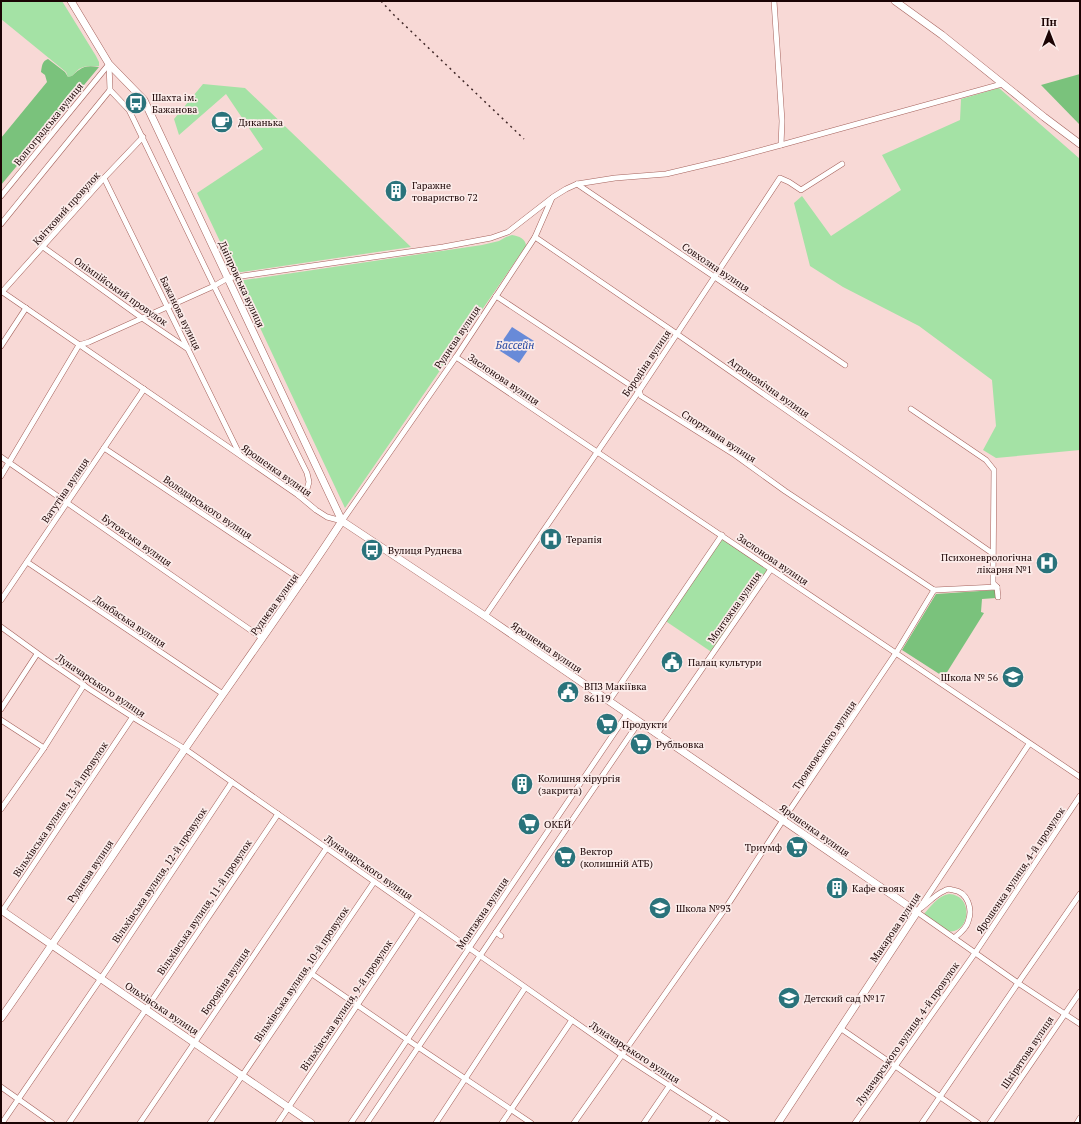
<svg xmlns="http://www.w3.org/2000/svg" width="1081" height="1124" font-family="'PT Serif',serif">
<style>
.green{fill:#a4e2a5}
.forest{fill:#7ac27c}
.water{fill:#688ad8}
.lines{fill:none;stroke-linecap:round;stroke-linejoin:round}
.street-casing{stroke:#a5625c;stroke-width:6}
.secondary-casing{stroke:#a5625c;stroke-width:8}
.street{stroke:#fff;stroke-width:5}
.secondary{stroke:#fff;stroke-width:7}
.rail{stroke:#412828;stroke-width:1.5;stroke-dasharray:2 4;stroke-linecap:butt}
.labels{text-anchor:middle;stroke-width:3.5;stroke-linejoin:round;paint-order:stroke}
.poi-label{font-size:10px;fill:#1b0404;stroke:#fbebe9;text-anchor:start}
.street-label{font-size:10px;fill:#1b0404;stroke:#fbebe9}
.water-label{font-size:11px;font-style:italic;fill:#2345a0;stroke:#fbebe9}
</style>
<rect width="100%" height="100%" fill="#f8d9d6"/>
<g class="green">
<path d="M1,1h61l34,55 3,6v4c-7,0 -14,-1 -20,3 -5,4 -5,7 -11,8l-2,-5 -65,-53z"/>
<polygon points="203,84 245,88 411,247 235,273 197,193 263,149 226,94 179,135 174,119"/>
<polygon points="999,88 1080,159 1080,450 996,458 983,450 996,426 992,380 919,326 843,287 810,266 794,203 802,196 831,236 901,190 882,155 960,120 961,99"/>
<path d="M512,235c7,1 14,4 14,11l-181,262 -107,-227 244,-36 17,-4 7,-4z"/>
<polygon points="722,535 771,569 713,653 664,620"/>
<path d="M949,894c26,1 21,42 -2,37l-23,-17c7,-8 14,-18 25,-20z"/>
</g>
<g class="forest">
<path d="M48,59l17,13 3,5c6,-1 6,-4 11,-7 6,-5 13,-4 20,-3l-98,118v-47l46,-56 -2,-7 -4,-3c1,-6 1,-11 7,-13z"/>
<polygon points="1080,74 1080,125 1041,85"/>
<polygon points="995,590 996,598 982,599 981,612 984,613 944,677 902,650 936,594"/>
</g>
<polygon class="water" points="512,327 534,341 519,363 497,349"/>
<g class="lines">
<g class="street-casing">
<g id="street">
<polyline points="774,1 782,121 781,145"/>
<polyline points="109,64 110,90 129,110 214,286 307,473 309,482 307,489 298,495"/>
<polyline points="104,178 240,455"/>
<polyline points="577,184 845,365"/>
<polyline points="1,196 109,64"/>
<polyline points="1,224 110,90"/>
<polyline points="535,237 677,334 992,553"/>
<polyline points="43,247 142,318 188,349"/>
<polyline points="1,291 298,495 316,510 327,517 342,521 456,357 535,237 552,198"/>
<polyline points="2,292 104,178 143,137"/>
<polyline points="496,296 639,391 641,396 735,455 785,491 934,590"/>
<polyline points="1,346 26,308"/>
<polyline points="456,357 1080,777"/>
<polyline points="911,409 986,460 994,470 993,583 997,587"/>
<polyline points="104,448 303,581"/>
<polyline points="1,457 262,638"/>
<polyline points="1,476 79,345 89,342 214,286 228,278 443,247 491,238 508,232 553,197 566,189 577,184 615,178 666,174 725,160 781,145 1002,84"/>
<polyline points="27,562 223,694"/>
<polyline points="934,590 997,587 998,597"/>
<polyline points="1,600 144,389"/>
<polyline points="485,616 639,391 780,178 789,182 801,190 842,164"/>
<path d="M1,627c59,44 121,85 184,122l437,306 105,68"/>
<polyline points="609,701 722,535"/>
<polyline points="1,709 37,654"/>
<polyline points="1,720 44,748"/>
<polyline points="657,734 771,569"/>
<polyline points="1,809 44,748 84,685"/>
<path d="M921,908c7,-5 15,-14 23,-17 2,-2 6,-2 9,-1 15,2 20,19 15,32 -2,7 -9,12 -14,16"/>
<polyline points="917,912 1029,744"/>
<polyline points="917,912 1018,983 1080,1024"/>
<polyline points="1,913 132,718"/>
<polyline points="496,932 501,936"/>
<polyline points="312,974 418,1047 531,1123"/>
<polyline points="840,1028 978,1123"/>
<polyline points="1,1087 52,1123"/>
<polyline points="2,1123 108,968 232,782"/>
<polyline points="69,1123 278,814"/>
<polyline points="140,1123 326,849"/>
<polyline points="210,1123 374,882"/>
<polyline points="278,1123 419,913"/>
<polyline points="351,1123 627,714"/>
<polyline points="367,1123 515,904 639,722"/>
<polyline points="436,1123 525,988"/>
<polyline points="502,1123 572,1020"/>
<polyline points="574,1123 727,906 783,820 896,653 934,590"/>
<polyline points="644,1123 670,1085"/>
<polyline points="711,1123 716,1116"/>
<polyline points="855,1123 975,953 1080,796"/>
<polyline points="922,1123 1018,983 1080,894"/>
<polyline points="990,1123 1080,992"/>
<polyline points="1077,1123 1080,1118"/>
</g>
</g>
<g class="secondary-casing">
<g id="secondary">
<polyline points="71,1 109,64 144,100 342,521"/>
<polyline points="895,1 942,35 1044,117 1080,144"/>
<polyline points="342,521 485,616 917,912 778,1123"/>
<polyline points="1,910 311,1123"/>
<path d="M1,1018c64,-91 125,-183 188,-275 51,-74 104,-147 153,-222"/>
</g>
</g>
<use href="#street" class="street"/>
<use href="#secondary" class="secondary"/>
<polyline class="rail" points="381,1 394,15 524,139"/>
</g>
<defs>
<g id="bus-disc" transform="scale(1.15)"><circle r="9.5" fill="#2a737b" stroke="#fbebe9"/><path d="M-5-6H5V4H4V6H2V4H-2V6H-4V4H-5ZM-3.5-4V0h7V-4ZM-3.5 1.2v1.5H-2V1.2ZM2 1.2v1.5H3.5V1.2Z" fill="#fff"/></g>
<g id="cafe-disc" transform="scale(1.15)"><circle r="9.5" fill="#2a737b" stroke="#fbebe9"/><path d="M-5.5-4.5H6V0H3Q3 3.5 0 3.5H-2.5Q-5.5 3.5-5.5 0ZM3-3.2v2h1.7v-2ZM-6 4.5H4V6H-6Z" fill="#fff"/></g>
<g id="building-disc" transform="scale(1.15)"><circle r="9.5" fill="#2a737b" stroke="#fbebe9"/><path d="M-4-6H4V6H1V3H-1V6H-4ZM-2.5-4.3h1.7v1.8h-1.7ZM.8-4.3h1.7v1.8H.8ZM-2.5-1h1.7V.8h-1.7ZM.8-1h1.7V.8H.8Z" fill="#fff"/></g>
<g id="hospital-disc" transform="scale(1.15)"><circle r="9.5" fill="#2a737b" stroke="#fbebe9"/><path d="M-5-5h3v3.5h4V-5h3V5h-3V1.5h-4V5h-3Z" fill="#fff"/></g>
<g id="civic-disc" transform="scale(1.15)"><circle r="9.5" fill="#2a737b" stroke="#fbebe9"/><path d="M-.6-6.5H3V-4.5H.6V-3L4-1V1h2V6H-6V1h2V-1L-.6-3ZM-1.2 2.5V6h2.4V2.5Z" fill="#fff"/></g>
<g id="school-disc" transform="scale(1.15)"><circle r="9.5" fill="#2a737b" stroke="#fbebe9"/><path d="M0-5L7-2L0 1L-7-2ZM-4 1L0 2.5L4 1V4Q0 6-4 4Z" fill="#fff"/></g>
<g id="supermarket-disc" transform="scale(1.15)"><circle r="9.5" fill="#2a737b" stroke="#fbebe9"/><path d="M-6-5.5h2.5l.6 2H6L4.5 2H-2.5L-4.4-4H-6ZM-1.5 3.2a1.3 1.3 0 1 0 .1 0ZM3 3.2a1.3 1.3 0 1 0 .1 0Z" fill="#fff"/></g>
</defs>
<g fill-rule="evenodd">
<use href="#bus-disc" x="136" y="103"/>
<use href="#cafe-disc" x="222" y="122"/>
<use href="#building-disc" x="396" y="191"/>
<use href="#hospital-disc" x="551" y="539"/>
<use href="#bus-disc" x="372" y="550"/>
<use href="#hospital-disc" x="1047" y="563"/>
<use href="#civic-disc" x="672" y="662"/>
<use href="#school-disc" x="1013" y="677"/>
<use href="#civic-disc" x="568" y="692"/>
<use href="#supermarket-disc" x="607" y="724"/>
<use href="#supermarket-disc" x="641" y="744"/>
<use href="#building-disc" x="522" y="784"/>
<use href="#supermarket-disc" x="529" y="824"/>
<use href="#supermarket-disc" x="797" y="847"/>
<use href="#supermarket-disc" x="565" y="857"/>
<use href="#building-disc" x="837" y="888"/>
<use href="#school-disc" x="660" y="908"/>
<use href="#school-disc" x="789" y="998"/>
</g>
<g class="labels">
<g class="poi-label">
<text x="152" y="101">Шахта ім.<tspan x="152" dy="12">Бажанова</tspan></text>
<text x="238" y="126">Диканька</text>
<text x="412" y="189">Гаражне<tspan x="412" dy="12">товариство 72</tspan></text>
<text x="566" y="543">Терапія</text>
<text x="388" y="554">Вулиця Руднєва</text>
<text x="1032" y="561" text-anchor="end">Психоневрологічна<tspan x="1032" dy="12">лікарня №1</tspan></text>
<text x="688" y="666">Палац культури</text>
<text x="998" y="681" text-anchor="end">Школа № 56</text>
<text x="584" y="690">ВПЗ Макіївка<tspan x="584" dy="12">86119</tspan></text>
<text x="622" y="728">Продукти</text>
<text x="656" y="748">Рубльовка</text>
<text x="538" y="782">Колишня хірургія<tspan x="538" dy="12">(закрита)</tspan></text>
<text x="544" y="828">ОКЕЙ</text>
<text x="782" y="851" text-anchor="end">Триумф</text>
<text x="580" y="855">Вектор<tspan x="580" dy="12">(колишній АТБ)</tspan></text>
<text x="852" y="892">Кафе свояк</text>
<text x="676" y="912">Школа №93</text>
<text x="804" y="1002">Детский сад №17</text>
</g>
<g class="street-label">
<text transform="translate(48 124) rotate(-51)" y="4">Волгоградська вулиця</text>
<text transform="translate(66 208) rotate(-48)" y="4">Квітковий провулок</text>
<text transform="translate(716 267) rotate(34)" y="4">Совхозна вулиця</text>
<text transform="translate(242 284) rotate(65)" y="4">Дніпровська вулиця</text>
<text transform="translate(121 291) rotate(35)" y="4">Олімпійський провулок</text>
<text transform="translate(181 313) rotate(64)" y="4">Бажанова вулиця</text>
<text transform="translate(457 337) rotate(-56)" y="4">Руднєва вулиця</text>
<text transform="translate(646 363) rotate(-56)" y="4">Бородіна вулиця</text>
<text transform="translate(504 379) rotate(34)" y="4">Заслонова вулиця</text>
<text transform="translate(769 387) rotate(35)" y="4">Агрономічна вулиця</text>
<text transform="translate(719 436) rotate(33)" y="4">Спортивна вулиця</text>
<text transform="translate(277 470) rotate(35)" y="4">Ярошенка вулиця</text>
<text transform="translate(65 490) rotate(-56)" y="4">Ватутіна вулиця</text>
<text transform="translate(208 507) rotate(34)" y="4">Володарського вулиця</text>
<text transform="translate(137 540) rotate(35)" y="4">Бутовська вулиця</text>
<text transform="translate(773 559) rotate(34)" y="4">Заслонова вулиця</text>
<text transform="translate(274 604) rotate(-54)" y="4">Руднєва вулиця</text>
<text transform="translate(734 607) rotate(-55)" y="4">Монтажна вулиця</text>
<text transform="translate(130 621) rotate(34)" y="4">Донбаська вулиця</text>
<text transform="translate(547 647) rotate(34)" y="4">Ярошенка вулиця</text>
<text transform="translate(101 685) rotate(34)" y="4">Луначарського вулиця</text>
<text transform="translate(824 745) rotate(-56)" y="4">Трояновського вулиця</text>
<text transform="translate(60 809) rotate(-56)" y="4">Вільхівська вулиця, 13-й провулок</text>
<text transform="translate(815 830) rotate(35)" y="4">Ярошенка вулиця</text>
<text transform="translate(369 867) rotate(35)" y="4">Луначарського вулиця</text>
<text transform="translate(1020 870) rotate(-56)" y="4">Ярошенка вулиця, 4-й провулок</text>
<text transform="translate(90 871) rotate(-56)" y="4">Руднєва вулиця</text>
<text transform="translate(159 875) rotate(-56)" y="4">Вільхівська вулиця, 12-й провулок</text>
<text transform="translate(204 907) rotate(-56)" y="4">Вільхівська вулиця, 11-й провулок</text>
<text transform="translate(482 913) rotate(-56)" y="4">Монтажна вулиця</text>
<text transform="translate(895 927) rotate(-56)" y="4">Макарова вулиця</text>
<text transform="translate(301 974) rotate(-56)" y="4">Вільхівська вулиця, 10-й провулок</text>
<text transform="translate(225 981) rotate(-56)" y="4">Бородіна вулиця</text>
<text transform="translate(346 1005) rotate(-56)" y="4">Вільхівська вулиця, 9-й провулок</text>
<text transform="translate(162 1008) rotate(34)" y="4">Ольхівська вулиця</text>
<text transform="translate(907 1033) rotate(-55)" y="4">Луначарського вулиця, 4-й провулок</text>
<text transform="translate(635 1052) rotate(33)" y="4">Луначарського вулиця</text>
<text transform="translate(1027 1052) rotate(-56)" y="4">Шкірятова вулиця</text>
</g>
<g class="water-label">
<text x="515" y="349">Бассейн</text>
</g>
</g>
<rect width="1081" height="1124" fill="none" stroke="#1b0404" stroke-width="4"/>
<g transform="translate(1049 32)" stroke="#fbebe9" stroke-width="3" paint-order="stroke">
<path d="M0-3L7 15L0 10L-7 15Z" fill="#1b0404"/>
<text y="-6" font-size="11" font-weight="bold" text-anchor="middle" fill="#1b0404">Пн</text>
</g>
</svg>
